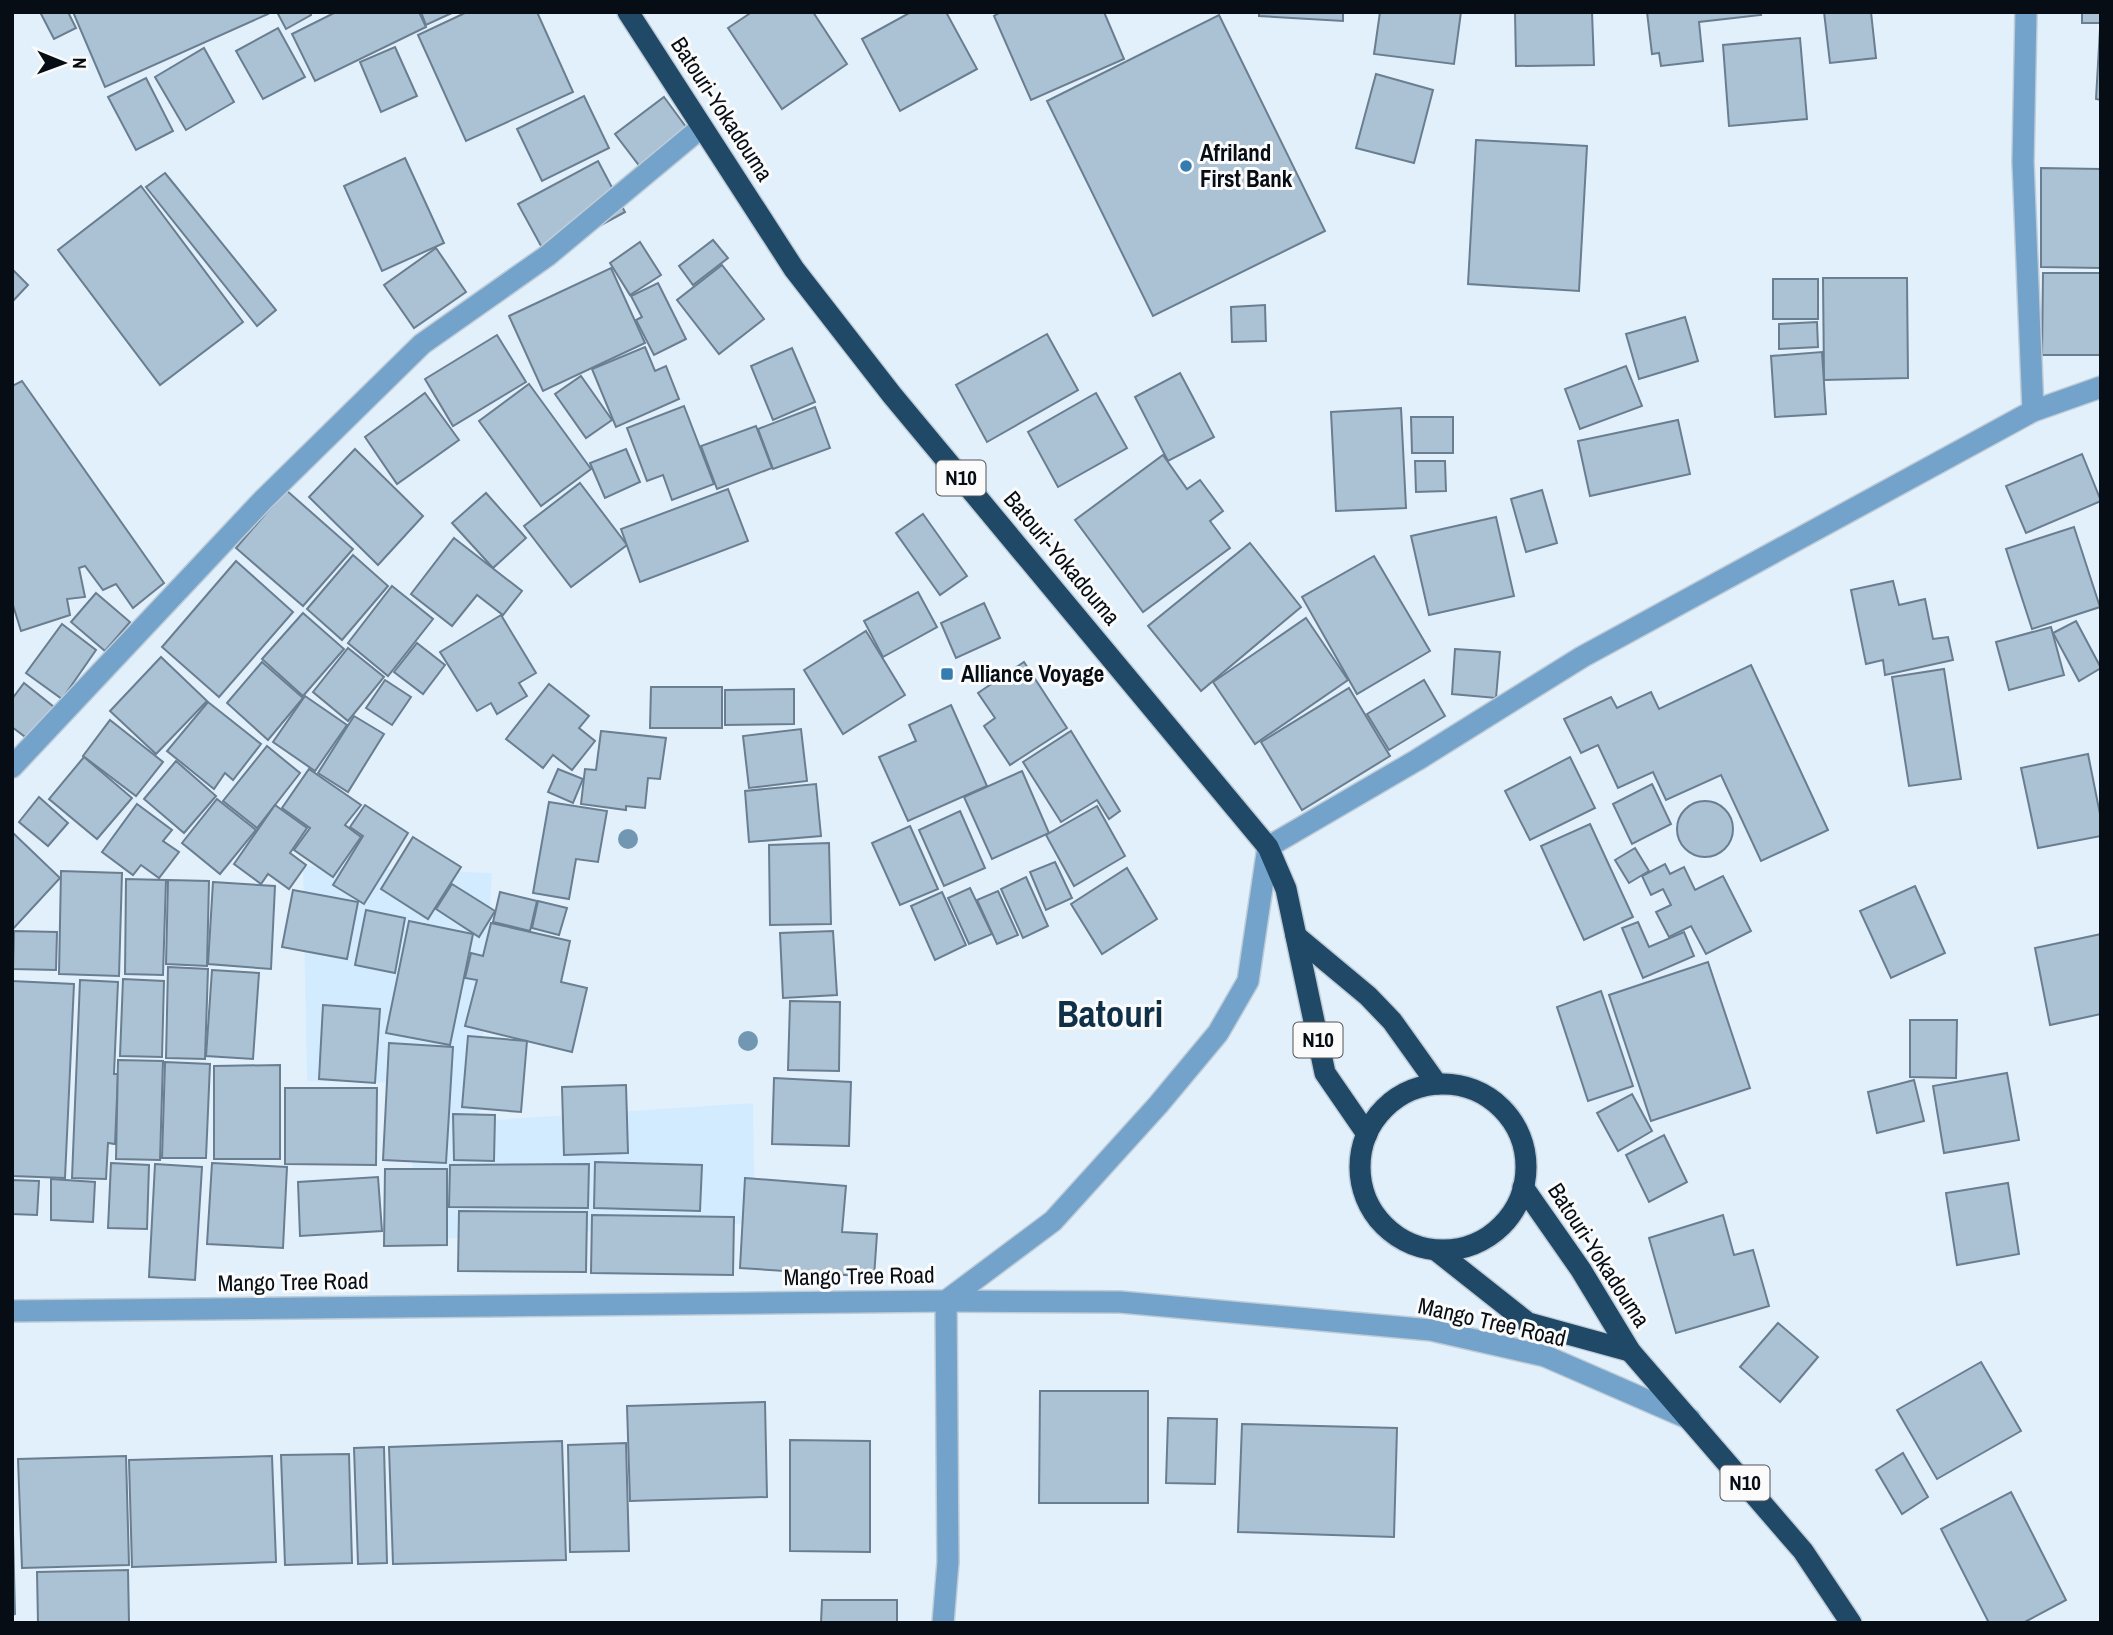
<svg xmlns="http://www.w3.org/2000/svg" width="2113" height="1635" font-family="'Archivo Narrow',sans-serif">
<style>
.built{fill:#d3ebff}
.building{fill:#abc1d4;stroke:#697e90;stroke-width:2}
.lines{fill:none;stroke-linecap:round;stroke-linejoin:round}
.minor-casing{stroke:#bfccd7;stroke-width:24}
.highway-casing{stroke:#bfccd7;stroke-width:24}
.minor{stroke:#73a3cb;stroke-width:21}
.highway{stroke:#204867;stroke-width:21}
.tree{fill:#7297b2}
.poi-dot{fill:#357cb1;stroke:#fbfbfb;stroke-width:2.5}
.labels{text-anchor:middle;stroke-width:6;stroke-linejoin:round;paint-order:stroke}
.shield{fill:#fbfbfb;stroke:#505459;stroke-width:2}
.shield-label{font-size:21px;font-weight:bold;fill:#060d14}
.street-label{font-size:23px;fill:#060d14;stroke:#fbfbfb}
.poi-label{font-size:23px;font-weight:bold;fill:#060d14;stroke:#fbfbfb;text-anchor:start}
.town-label{font-size:37px;font-weight:bold;fill:#0e3049;stroke:#fbfbfb}
</style>
<rect width="100%" height="100%" fill="#e2f0fc"/>
<polygon class="built" points="303,866 492,873 478,1121 753,1103 755,1223 413,1240 412,1083 307,1081"/>
<g class="building">
<polygon points="40,12 68,12 76,28 54,39"/>
<polygon points="73,12 267,12 268,14 105,87"/>
<polygon points="277,12 310,12 311,15 286,29"/>
<polygon points="336,12 419,12 426,27 315,81 292,34"/>
<polygon points="421,12 454,12 426,25"/>
<polygon points="467,12 537,12 573,92 466,141 418,35"/>
<polygon points="752,12 813,12 847,64 782,109 728,28"/>
<polygon points="911,12 946,12 977,69 900,111 862,39"/>
<polygon points="1001,12 1104,12 1124,59 1031,100 994,16"/>
<polygon points="1259,12 1343,12 1343,21 1259,16"/>
<polygon points="1380,12 1461,12 1454,64 1374,54"/>
<polygon points="1515,12 1592,12 1594,65 1516,66"/>
<polygon points="1647,12 1760,12 1761,15 1699,22 1703,61 1661,66 1659,53 1652,54"/>
<polygon points="1824,12 1871,12 1876,58 1830,63"/>
<rect x="2082" y="12" width="19" height="11"/>
<polygon points="1219,15 1325,231 1153,316 1047,101"/>
<polygon points="278,28 305,77 263,99 236,51"/>
<polygon points="2100,29 2101,29 2101,100 2096,99"/>
<polygon points="1800,38 1807,119 1729,126 1723,45"/>
<polygon points="395,47 417,96 381,112 360,62"/>
<polygon points="204,48 234,102 186,130 155,77"/>
<polygon points="1376,74 1433,90 1414,163 1356,148"/>
<polygon points="146,78 173,131 136,150 108,97"/>
<polygon points="584,96 609,148 542,181 517,129"/>
<polygon points="664,97 689,131 641,168 615,134"/>
<polygon points="1476,140 1587,146 1579,291 1468,284"/>
<polygon points="405,158 444,243 382,271 344,186"/>
<polygon points="598,161 625,212 546,255 518,204"/>
<polygon points="2041,168 2101,169 2101,268 2041,267"/>
<polygon points="165,173 276,310 257,326 146,187"/>
<polygon points="141,186 243,322 160,385 58,250"/>
<polygon points="713,240 728,258 693,285 679,266"/>
<polygon points="640,242 661,275 630,295 610,263"/>
<polygon points="436,248 466,292 414,328 384,285"/>
<polygon points="722,265 764,319 719,354 677,300"/>
<polygon points="611,268 645,343 543,391 509,316"/>
<polygon points="12,269 28,285 12,302"/>
<polygon points="2043,273 2101,273 2101,355 2042,355"/>
<polygon points="1823,278 1907,278 1908,378 1824,380"/>
<rect x="1773" y="279" width="45" height="40"/>
<polygon points="658,283 686,339 654,355 636,320 642,317 631,296"/>
<polygon points="1265,305 1266,341 1232,342 1231,307"/>
<polygon points="1685,317 1698,361 1639,379 1626,334"/>
<polygon points="1817,322 1818,347 1779,349 1779,324"/>
<polygon points="1047,334 1078,390 987,442 956,385"/>
<polygon points="497,335 526,382 453,426 425,379"/>
<polygon points="645,347 655,371 666,366 679,399 616,427 592,369"/>
<polygon points="792,348 815,402 773,420 751,366"/>
<polygon points="1822,352 1826,414 1775,417 1771,356"/>
<polygon points="1626,366 1642,406 1580,429 1565,389"/>
<polygon points="1180,373 1214,437 1168,461 1135,397"/>
<polygon points="581,376 612,420 586,438 555,394"/>
<polygon points="22,381 164,583 133,608 116,584 103,590 85,566 79,568 85,597 67,599 70,615 21,631 12,602 12,386"/>
<polygon points="529,384 591,469 541,506 479,421"/>
<polygon points="425,393 459,440 397,484 365,437"/>
<polygon points="1096,393 1127,448 1058,487 1028,432"/>
<polygon points="684,406 714,484 672,500 663,475 647,481 627,428"/>
<polygon points="815,407 830,448 773,469 758,429"/>
<polygon points="1401,408 1406,508 1336,511 1331,412"/>
<polygon points="1411,417 1453,417 1453,453 1412,453"/>
<polygon points="1678,420 1690,474 1590,496 1578,441"/>
<polygon points="756,426 772,468 717,489 701,446"/>
<polygon points="355,449 423,516 378,565 309,497"/>
<polygon points="626,449 640,482 605,498 590,463"/>
<polygon points="2082,454 2101,501 2026,533 2006,486"/>
<polygon points="1163,455 1187,489 1200,480 1223,511 1210,521 1230,548 1143,612 1075,520"/>
<polygon points="1415,461 1445,461 1446,491 1416,492"/>
<polygon points="580,483 627,545 571,587 524,526"/>
<polygon points="728,489 748,541 640,582 621,529"/>
<polygon points="286,490 353,549 303,606 236,548"/>
<polygon points="1542,490 1557,543 1526,552 1511,499"/>
<polygon points="486,493 526,538 493,568 452,523"/>
<polygon points="923,514 967,576 940,595 896,533"/>
<polygon points="1496,517 1514,596 1429,615 1411,536"/>
<polygon points="2074,527 2100,607 2032,629 2006,549"/>
<polygon points="454,538 522,591 503,615 477,595 452,626 411,594"/>
<polygon points="1250,543 1301,607 1201,691 1148,626"/>
<polygon points="353,555 388,586 342,640 307,609"/>
<polygon points="1374,556 1430,651 1357,694 1302,597"/>
<polygon points="236,561 293,612 219,697 162,647"/>
<polygon points="1893,581 1899,605 1925,599 1933,639 1948,637 1953,660 1885,675 1883,660 1866,664 1851,590"/>
<polygon points="392,586 433,619 388,676 348,643"/>
<polygon points="918,592 937,627 883,657 864,621"/>
<polygon points="96,593 130,622 105,651 71,622"/>
<polygon points="984,603 1000,638 956,658 941,623"/>
<polygon points="303,613 344,649 303,696 262,659"/>
<polygon points="501,615 536,673 519,683 527,696 497,714 491,703 477,711 440,652"/>
<polygon points="1306,618 1348,680 1255,744 1213,682"/>
<polygon points="2076,621 2101,668 2079,681 2053,633"/>
<polygon points="62,624 96,650 62,699 26,673"/>
<polygon points="2051,627 2064,675 2009,690 1996,642"/>
<polygon points="866,631 905,695 843,734 804,670"/>
<polygon points="417,643 445,665 423,694 394,672"/>
<polygon points="348,648 384,677 348,721 313,692"/>
<polygon points="1455,649 1500,652 1496,698 1452,694"/>
<polygon points="161,657 207,701 156,754 110,711"/>
<polygon points="262,662 303,698 268,740 227,703"/>
<polygon points="1024,662 1067,728 1010,765 984,726 995,718 978,693"/>
<polygon points="1751,665 1828,830 1761,861 1721,775 1666,800 1653,772 1618,788 1598,745 1581,753 1564,719 1611,697 1617,708 1651,692 1659,709"/>
<polygon points="1944,669 1961,779 1909,786 1892,677"/>
<polygon points="385,680 411,697 392,725 366,708"/>
<polygon points="1424,680 1445,716 1389,750 1367,714"/>
<polygon points="24,683 54,707 28,739 12,727 12,699"/>
<polygon points="549,684 589,716 579,728 595,741 572,770 553,755 543,768 506,739"/>
<polygon points="651,687 722,687 722,728 650,728"/>
<polygon points="1349,688 1390,756 1302,810 1261,742"/>
<polygon points="794,689 794,724 725,725 725,690"/>
<polygon points="305,696 347,725 315,771 273,742"/>
<polygon points="208,702 261,744 233,780 225,773 214,789 167,751"/>
<polygon points="951,705 987,786 908,821 879,757 916,741 909,725"/>
<polygon points="354,716 384,734 348,792 318,773"/>
<polygon points="110,720 163,762 136,796 83,756"/>
<polygon points="801,729 807,781 749,788 743,736"/>
<polygon points="601,731 666,738 660,779 648,778 645,808 626,806 626,810 581,804 585,769 596,770"/>
<polygon points="1071,731 1120,811 1109,819 1097,800 1061,822 1023,762"/>
<polygon points="267,746 300,773 257,828 223,801"/>
<polygon points="2088,754 2101,819 2101,836 2038,848 2021,768"/>
<polygon points="84,757 132,798 97,839 49,799"/>
<polygon points="1570,757 1595,808 1530,840 1505,791"/>
<polygon points="176,761 216,796 184,833 144,799"/>
<polygon points="309,769 361,805 345,825 361,837 333,877 294,850 310,828 282,808"/>
<polygon points="558,769 583,779 573,803 548,792"/>
<polygon points="1022,771 1049,833 992,859 964,797"/>
<polygon points="816,784 821,836 749,842 745,791"/>
<polygon points="1652,784 1671,824 1632,844 1613,804"/>
<polygon points="39,797 68,823 48,846 19,822"/>
<polygon points="217,799 256,830 220,874 182,843"/>
<circle cx="1705" cy="829" r="28"/>
<polygon points="549,802 607,811 598,862 576,859 569,899 533,893"/>
<polygon points="137,804 172,830 163,841 179,852 159,878 141,865 133,875 102,852"/>
<polygon points="275,805 307,828 290,853 306,865 289,889 268,874 261,884 234,864"/>
<polygon points="365,805 408,833 364,904 333,885 363,836 350,827"/>
<polygon points="1097,806 1125,856 1074,886 1046,835"/>
<polygon points="960,811 985,868 944,886 919,830"/>
<polygon points="1590,824 1633,917 1584,940 1541,846"/>
<polygon points="910,826 938,889 900,905 872,843"/>
<polygon points="12,832 60,878 12,930"/>
<polygon points="413,837 461,867 428,919 381,889"/>
<polygon points="829,843 831,924 770,925 769,845"/>
<polygon points="1635,848 1649,871 1629,883 1615,860"/>
<polygon points="1055,862 1072,898 1046,910 1030,872"/>
<polygon points="1665,864 1670,874 1684,867 1695,890 1723,876 1751,931 1706,954 1691,926 1669,937 1656,912 1671,905 1663,889 1651,895 1642,876"/>
<polygon points="1127,868 1157,919 1102,954 1071,904"/>
<polygon points="61,871 122,873 119,976 59,974"/>
<polygon points="1026,877 1048,926 1023,938 1001,889"/>
<polygon points="126,879 166,880 163,975 125,974"/>
<polygon points="168,880 209,881 207,966 166,964"/>
<polygon points="213,882 275,886 271,969 208,964"/>
<polygon points="452,884 495,911 479,937 436,909"/>
<polygon points="1915,886 1945,953 1891,978 1860,911"/>
<polygon points="970,888 992,934 969,944 948,898"/>
<polygon points="293,890 358,902 347,959 282,947"/>
<polygon points="998,891 1018,935 997,944 977,900"/>
<polygon points="500,892 537,901 530,931 493,922"/>
<polygon points="942,892 966,945 935,960 911,906"/>
<polygon points="538,901 567,908 559,935 532,928"/>
<polygon points="366,910 405,918 395,973 355,965"/>
<polygon points="409,921 473,934 450,1045 386,1033"/>
<polygon points="1638,922 1649,947 1684,932 1694,956 1643,978 1622,928"/>
<polygon points="491,923 570,941 561,982 587,988 572,1052 465,1026 477,980 465,978 471,953 483,956"/>
<polygon points="14,931 57,932 56,970 13,969"/>
<polygon points="833,931 837,995 783,998 780,933"/>
<polygon points="2101,934 2101,1014 2050,1025 2035,948"/>
<polygon points="1708,962 1750,1088 1651,1121 1609,995"/>
<polygon points="168,967 208,969 205,1059 166,1058"/>
<polygon points="212,970 259,973 253,1059 206,1056"/>
<polygon points="123,979 164,981 162,1057 120,1056"/>
<polygon points="80,980 118,982 114,1074 118,1074 115,1144 108,1143 106,1179 72,1178"/>
<polygon points="12,981 74,984 65,1178 12,1176"/>
<polygon points="1601,991 1633,1086 1588,1101 1557,1007"/>
<polygon points="790,1001 840,1002 839,1071 788,1070"/>
<polygon points="323,1005 380,1009 375,1083 319,1079"/>
<polygon points="1910,1020 1957,1020 1956,1078 1910,1077"/>
<polygon points="468,1036 527,1041 521,1112 462,1107"/>
<polygon points="389,1043 453,1047 446,1163 383,1160"/>
<polygon points="118,1060 163,1061 160,1160 116,1159"/>
<polygon points="165,1062 210,1064 206,1158 162,1158"/>
<polygon points="280,1065 280,1159 214,1159 214,1066"/>
<polygon points="2007,1073 2019,1140 1944,1153 1933,1086"/>
<polygon points="774,1078 851,1082 849,1146 772,1144"/>
<polygon points="1914,1080 1924,1121 1877,1133 1868,1092"/>
<polygon points="626,1085 628,1153 564,1155 562,1087"/>
<polygon points="285,1088 377,1088 376,1165 285,1164"/>
<polygon points="1632,1094 1652,1131 1618,1151 1597,1113"/>
<polygon points="453,1114 495,1115 494,1161 454,1160"/>
<polygon points="1664,1135 1687,1182 1649,1202 1626,1155"/>
<polygon points="595,1162 702,1165 700,1211 594,1208"/>
<polygon points="111,1163 149,1165 147,1229 108,1228"/>
<polygon points="212,1163 287,1167 283,1248 207,1244"/>
<polygon points="155,1164 202,1167 195,1280 149,1277"/>
<polygon points="589,1164 588,1208 449,1207 450,1165"/>
<polygon points="385,1169 447,1169 447,1245 384,1246"/>
<polygon points="378,1177 382,1231 300,1236 298,1182"/>
<polygon points="745,1178 846,1186 842,1232 877,1234 874,1277 740,1268"/>
<polygon points="51,1179 95,1182 93,1222 51,1220"/>
<polygon points="12,1180 39,1181 37,1215 12,1214"/>
<polygon points="2008,1183 2019,1254 1957,1265 1946,1193"/>
<polygon points="459,1211 587,1212 586,1272 458,1271"/>
<polygon points="592,1215 734,1217 733,1275 591,1273"/>
<polygon points="1723,1215 1734,1255 1753,1250 1769,1306 1676,1333 1649,1238"/>
<polygon points="1778,1323 1818,1357 1780,1402 1740,1367"/>
<polygon points="1981,1362 2021,1431 1937,1479 1897,1410"/>
<polygon points="1040,1391 1148,1391 1148,1503 1039,1503"/>
<polygon points="765,1402 767,1497 630,1501 627,1406"/>
<polygon points="1168,1418 1217,1419 1215,1484 1166,1483"/>
<polygon points="1242,1424 1397,1428 1394,1537 1238,1532"/>
<polygon points="790,1440 870,1441 870,1552 790,1551"/>
<polygon points="562,1441 566,1560 393,1564 389,1447"/>
<polygon points="626,1443 629,1551 570,1552 568,1445"/>
<polygon points="384,1447 387,1563 358,1564 354,1448"/>
<polygon points="1903,1453 1928,1497 1902,1514 1876,1470"/>
<polygon points="349,1454 352,1563 285,1565 281,1455"/>
<polygon points="126,1456 129,1565 22,1568 18,1459"/>
<polygon points="272,1456 276,1562 132,1567 129,1460"/>
<polygon points="12,1490 15,1614 12,1615"/>
<polygon points="2011,1492 2066,1600 2023,1623 1989,1623 1941,1529"/>
<polygon points="128,1570 129,1623 38,1623 37,1572"/>
<polygon points="822,1600 897,1600 897,1623 821,1623"/>
</g>
<g class="lines">
<g class="minor-casing">
<g id="minor">
<polyline points="2026,12 2023,162 2033,411"/>
<polyline points="12,767 263,500 422,344 547,256 702,127"/>
<polyline points="12,1311 946,1301 1120,1302 1431,1330 1545,1356 1690,1419"/>
<polyline points="943,1623 948,1562 946,1301 1053,1221 1158,1105 1218,1033 1248,981 1268,847 1417,760 1582,657 2033,411 2101,387"/>
</g>
</g>
<g class="highway-casing">
<g id="highway">
<polyline points="628,12 794,269 892,395 1268,847 1286,889 1325,1073 1367,1134"/>
<polyline points="1296,936 1368,996 1392,1021 1437,1084"/>
<circle cx="1443" cy="1167" r="83"/>
<polyline points="1523,1187 1581,1270 1630,1351 1803,1551 1851,1623"/>
<polyline points="1437,1251 1528,1323 1630,1351"/>
</g>
</g>
<use href="#minor" class="minor"/>
<use href="#highway" class="highway"/>
</g>
<g class="tree">
<circle cx="628" cy="839" r="10"/>
<circle cx="748" cy="1041" r="10"/>
</g>
<g class="poi-dot">
<circle cx="1186" cy="166" r="7"/>
<rect x="940" y="667" width="14" height="14" rx="3.5"/>
</g>
<g class="labels">
<g class="shield">
<rect x="936.5" y="460.5" width="49" height="35" rx="5"/>
<rect x="1293.5" y="1022.5" width="49" height="35" rx="5"/>
<rect x="1720.5" y="1465.5" width="49" height="35" rx="5"/>
</g>
<g class="shield-label">
<text x="961" y="485">N10</text>
<text x="1318" y="1047">N10</text>
<text x="1745" y="1490">N10</text>
</g>
<g class="street-label">
<text transform="translate(722 109) rotate(57)" y="8">Batouri-Yokadouma</text>
<text transform="translate(1062 558) rotate(50)" y="8">Batouri-Yokadouma</text>
<text transform="translate(1599 1255) rotate(57)" y="8">Batouri-Yokadouma</text>
<text transform="translate(859 1276) rotate(-1)" y="8">Mango Tree Road</text>
<text transform="translate(293 1282) rotate(-1)" y="8">Mango Tree Road</text>
<text transform="translate(1492 1322) rotate(13)" y="8">Mango Tree Road</text>
</g>
<g class="poi-label">
<text x="1200" y="161">Afriland<tspan x="1200" dy="26">First Bank</tspan></text>
<text x="961" y="682">Alliance Voyage</text>
</g>
<g class="town-label">
<text x="1110" y="1027">Batouri</text>
</g>
</g>
<rect width="2113" height="1635" fill="none" stroke="#060d14" stroke-width="28"/>
<g transform="translate(63 63) rotate(91)" stroke="#fbfbfb" stroke-width="5" paint-order="stroke">
<path d="M0-5L12 26L0 18L-12 26Z" fill="#060d14"/>
<text y="-10" font-size="19" font-weight="bold" text-anchor="middle" fill="#060d14">N</text>
</g>
</svg>
